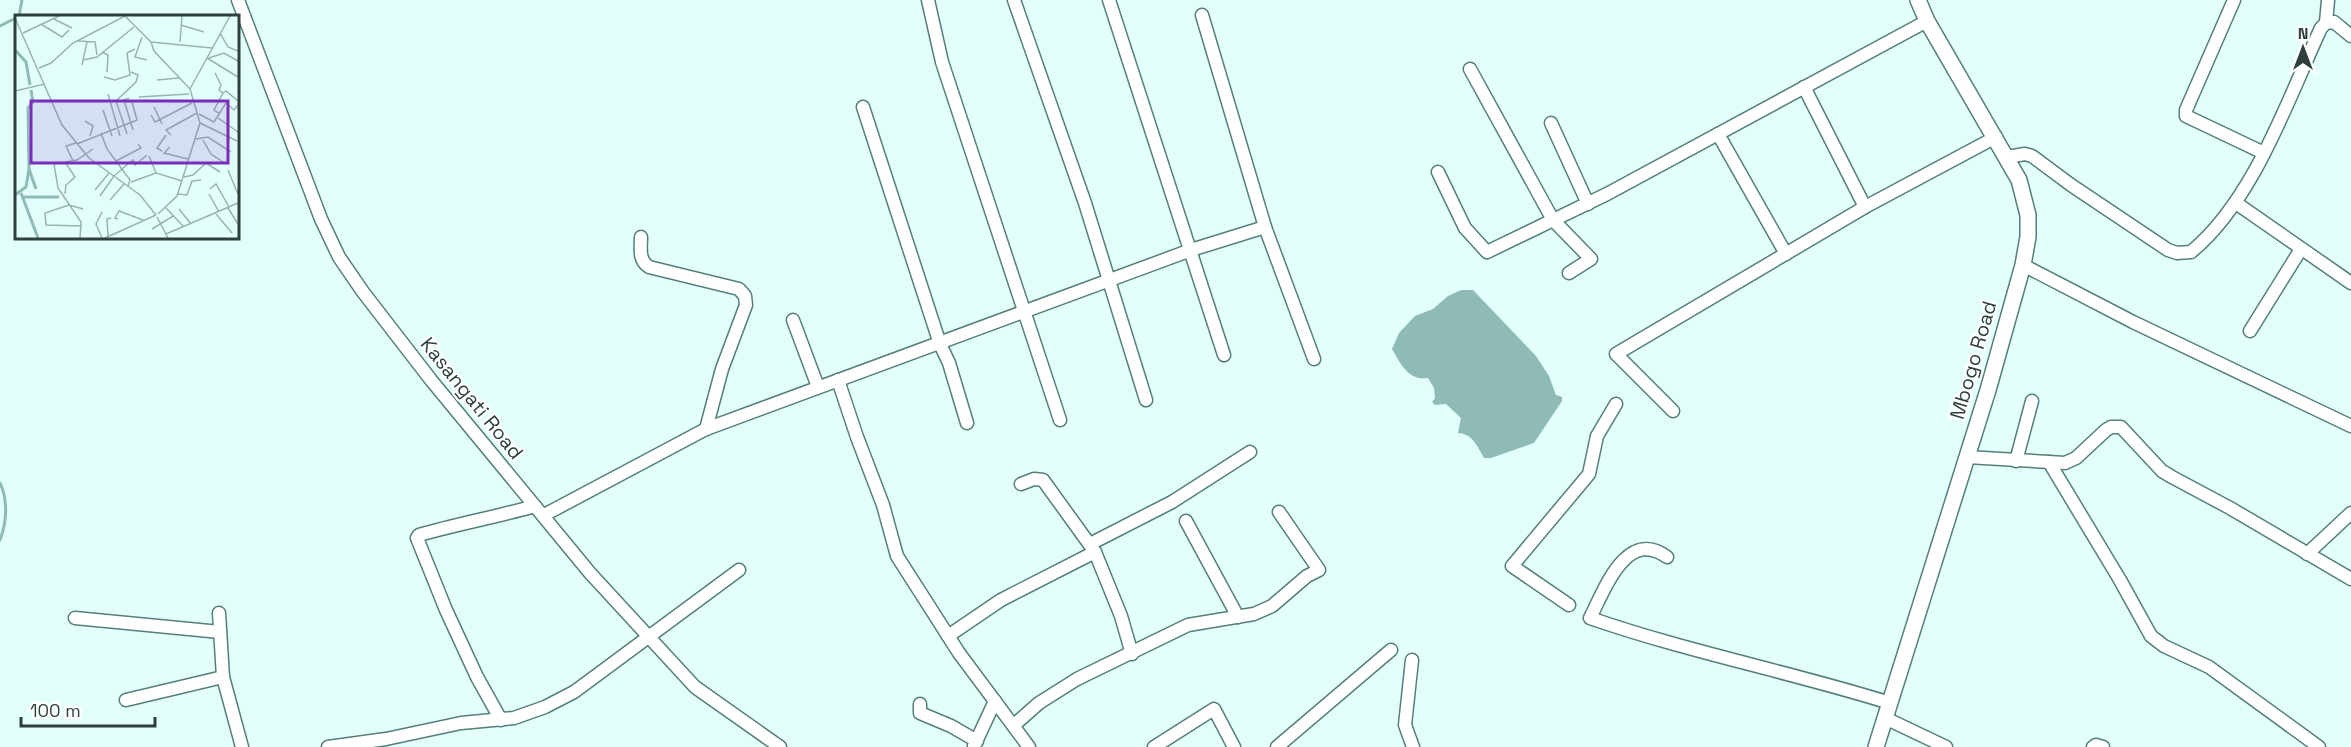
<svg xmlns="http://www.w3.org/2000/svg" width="2351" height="747" font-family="'Space Grotesk',sans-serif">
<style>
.water{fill:#8ebbb6}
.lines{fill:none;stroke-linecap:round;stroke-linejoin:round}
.stream{stroke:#8ebbb6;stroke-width:3}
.minor-casing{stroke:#547f7b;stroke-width:15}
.major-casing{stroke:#547f7b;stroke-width:18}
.minor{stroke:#fff;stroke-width:12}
.major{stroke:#fff;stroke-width:15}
.labels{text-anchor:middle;stroke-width:4.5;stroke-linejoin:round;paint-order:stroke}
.street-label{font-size:20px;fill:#2d403e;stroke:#fff}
.inset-river{fill:none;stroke:#8ebbb6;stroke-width:3}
.inset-road{fill:none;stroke:#9ab3af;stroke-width:1.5}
.view{fill:#7b2cbf;fill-opacity:0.15;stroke:#7b2cbf;stroke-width:3}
.inset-edge{fill:none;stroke:#2d403e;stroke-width:3}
</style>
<rect width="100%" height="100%" fill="#e3fffb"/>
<path class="water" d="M1461,290h12l63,66 13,20 7,19 6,2v4l-28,42 -43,15h-7c-7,-12 -11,-24 -26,-25l3,-15 -15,-14 -11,1 -3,-3 3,-4 -1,-10 -6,-10c-20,3 -27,-14 -36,-29l7,-16 16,-17 18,-7 15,-13z"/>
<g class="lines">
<g class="stream">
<polyline points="19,16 22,0"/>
<polyline points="0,26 16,18"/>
<path d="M0,483c8,17 7,39 0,57"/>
</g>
<g class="minor-casing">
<g id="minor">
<polyline points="238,0 321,219 339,257 363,292 431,380 590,573 695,687 780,747"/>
<polyline points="928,0 942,62 1060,420"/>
<polyline points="1014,0 1085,203 1146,400"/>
<polyline points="1109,0 1224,355"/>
<polyline points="2234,0 2186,110 2186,116 2264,153"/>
<polyline points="2326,23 2328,0"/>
<polyline points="1470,69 1553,220 1591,259 1569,273"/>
<polyline points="1804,87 1865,207"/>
<polyline points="863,107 940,344 949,363 967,423"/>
<polyline points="1551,123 1588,204"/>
<polyline points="1718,134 1786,254"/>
<path d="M2007,157l18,-3 7,2 39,29 97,65 9,3 14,-1c63,-52 96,-151 130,-224l5,-5 8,-1 17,14"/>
<polyline points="1438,172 1465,228 1487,252 1607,194 1927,21"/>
<polyline points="2236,203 2351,283"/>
<polyline points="1265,227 1314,359"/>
<path d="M641,237c0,11 -3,23 8,30l90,22 6,7 1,9 -24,64 -16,60"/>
<polyline points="2023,265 2133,322 2351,426"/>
<polyline points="793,320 818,387"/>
<polyline points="2250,331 2301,249"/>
<polyline points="838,380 857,437 883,505 897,556 959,653 1029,747"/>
<polyline points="1673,411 1616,354 1865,207 1996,137"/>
<polyline points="1967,457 2065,463 2076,458 2106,430 2111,427 2121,427 2162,471 2172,477 2230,508 2351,579"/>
<polyline points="2016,461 2032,401"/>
<polyline points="2049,462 2120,580 2151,636 2164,646 2209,667 2319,747"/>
<polyline points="1021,484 1034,479 1043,480 1095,552 1121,616 1132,654"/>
<polyline points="544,515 706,429 1191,250 1265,227 1202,15"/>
<polyline points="1186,521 1238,617"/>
<polyline points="1090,544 1172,502 1250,452"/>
<polyline points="2307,554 2351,513"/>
<path d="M1667,557c-41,-30 -63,34 -77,61 98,34 201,54 300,85"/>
<polyline points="1569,605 1512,566 1589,474 1597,436 1616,404"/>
<polyline points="219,613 223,677 242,747"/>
<polyline points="75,618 220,632"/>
<polyline points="948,636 1001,600 1095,552"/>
<polyline points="1412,660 1405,725 1413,747"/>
<polyline points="126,700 223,677"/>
<polyline points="920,704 920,713 951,726 977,741"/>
<polyline points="1885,718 1946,747"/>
<path d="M501,720l-24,-43 -31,-67 -29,-72 2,-3c38,-11 77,-18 116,-29"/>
<polyline points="1014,725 1039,703 1077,679 1188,625 1254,614 1272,606 1307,576 1319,570 1279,512"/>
<polyline points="974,746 995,701"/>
<polyline points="328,747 386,739 461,723 514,718 545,707 574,692 739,570"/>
<polyline points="1154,747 1214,709 1234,747"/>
<polyline points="1277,747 1391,650"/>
<polyline points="2093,747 2096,745 2103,747"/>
</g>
</g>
<g class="major-casing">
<polyline id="major" points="1876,747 1988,390 2023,265 2028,237 2028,215 2019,180 1927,21 1918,0"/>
</g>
<use href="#minor" class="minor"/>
<use href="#major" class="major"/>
</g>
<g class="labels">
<g class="street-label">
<text transform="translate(1973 360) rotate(-74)" y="7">Mbogo Road</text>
<text transform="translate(472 398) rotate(51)" y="7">Kasangati Road</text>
</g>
</g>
<g transform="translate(15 15)">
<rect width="224" height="224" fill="#e3fffb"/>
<path class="inset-river" d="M0,35l11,12 4,23M14,154l7,20M6,178l17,45M0,180l11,-8 3,-18 -1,-61 5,-6 -2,-12M7,182h37"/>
<path class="inset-road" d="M110,1l26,26 61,6M0,3l47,107 27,33 51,37 16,20M39,4l18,9M26,9l21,13 7,-7M166,10l23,7M8,18l36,-17M205,18l8,14 10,4M127,22l-7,20 12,3M63,26l17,1 2,13M136,27l3,9 36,38M165,27l2,-26M87,37l6,3 -1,17M192,43l31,19M194,43l15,-5 14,8M68,45l14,-3 37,-30M67,50l5,-23M24,53l12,-5 22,-20 52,-27M200,58l6,12 -2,5 4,3 3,-2 12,10M89,62l11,3 15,-5 -3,-22 8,-4M142,65l22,-2M0,76l30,-7M93,79l12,42M124,82l50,-3M114,83l-5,2 9,30M139,92l8,17M88,95l9,26M184,99l15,8 12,-19 8,7 4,-5M205,99l-6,-4 9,-17M136,100l4,7 37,-19M203,103l20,14M70,106l8,5 -3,10M185,108l37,18M86,118l6,16 23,31 -2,6M112,119l-11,-33 20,-19 2,-7 -7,-3M156,120l-5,-5 31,-17M181,124l12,-2 23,15M188,125l8,14 15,10M62,129l60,-24 -5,-18M155,132l-6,6 24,6M147,136l-5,-3 9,-13M134,141l7,17 26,8M58,146l-7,-15 10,-3M101,146l25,-13 -3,-4M213,155l10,24M99,161l15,-13 4,-3 2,5 12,-10M169,162l9,-2 13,-12 14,9M116,167l25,-9M195,174l6,-5 13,23M80,175l14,-17M50,179l1,-9 9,-8 -10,-15M163,179l9,1 5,-14 9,-1M194,179l10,18M85,181l14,-20M95,185l15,-17M151,193l17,18M213,193l10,16M164,194l12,15M87,197l-6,12 6,14M143,199l19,-18 23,-73 -10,-34 40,-73M201,199l16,19M142,202l11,21M103,204l-3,-1 4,-7 24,9M67,211l-36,-1 -1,-12 24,-8 14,4M137,214l21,-13M151,219l72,-31M93,221l-1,-17 4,-1M65,223l1,-16 -23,-34 -4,-24 23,-4 16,-11M90,223l51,-23"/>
<path class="view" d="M16,86h197v62h-197z"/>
<rect width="224" height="224" class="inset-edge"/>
</g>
<g transform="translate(2303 48)" stroke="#ffffff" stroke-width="4.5" paint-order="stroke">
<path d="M0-4.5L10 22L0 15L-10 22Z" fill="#2d403e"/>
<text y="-9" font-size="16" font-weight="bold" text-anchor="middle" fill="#2d403e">N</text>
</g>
<path d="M21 717v9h134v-9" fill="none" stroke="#2d403e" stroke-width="3"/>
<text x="30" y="717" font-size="18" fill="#2d403e" stroke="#ffffff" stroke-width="4.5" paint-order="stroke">100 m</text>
</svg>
